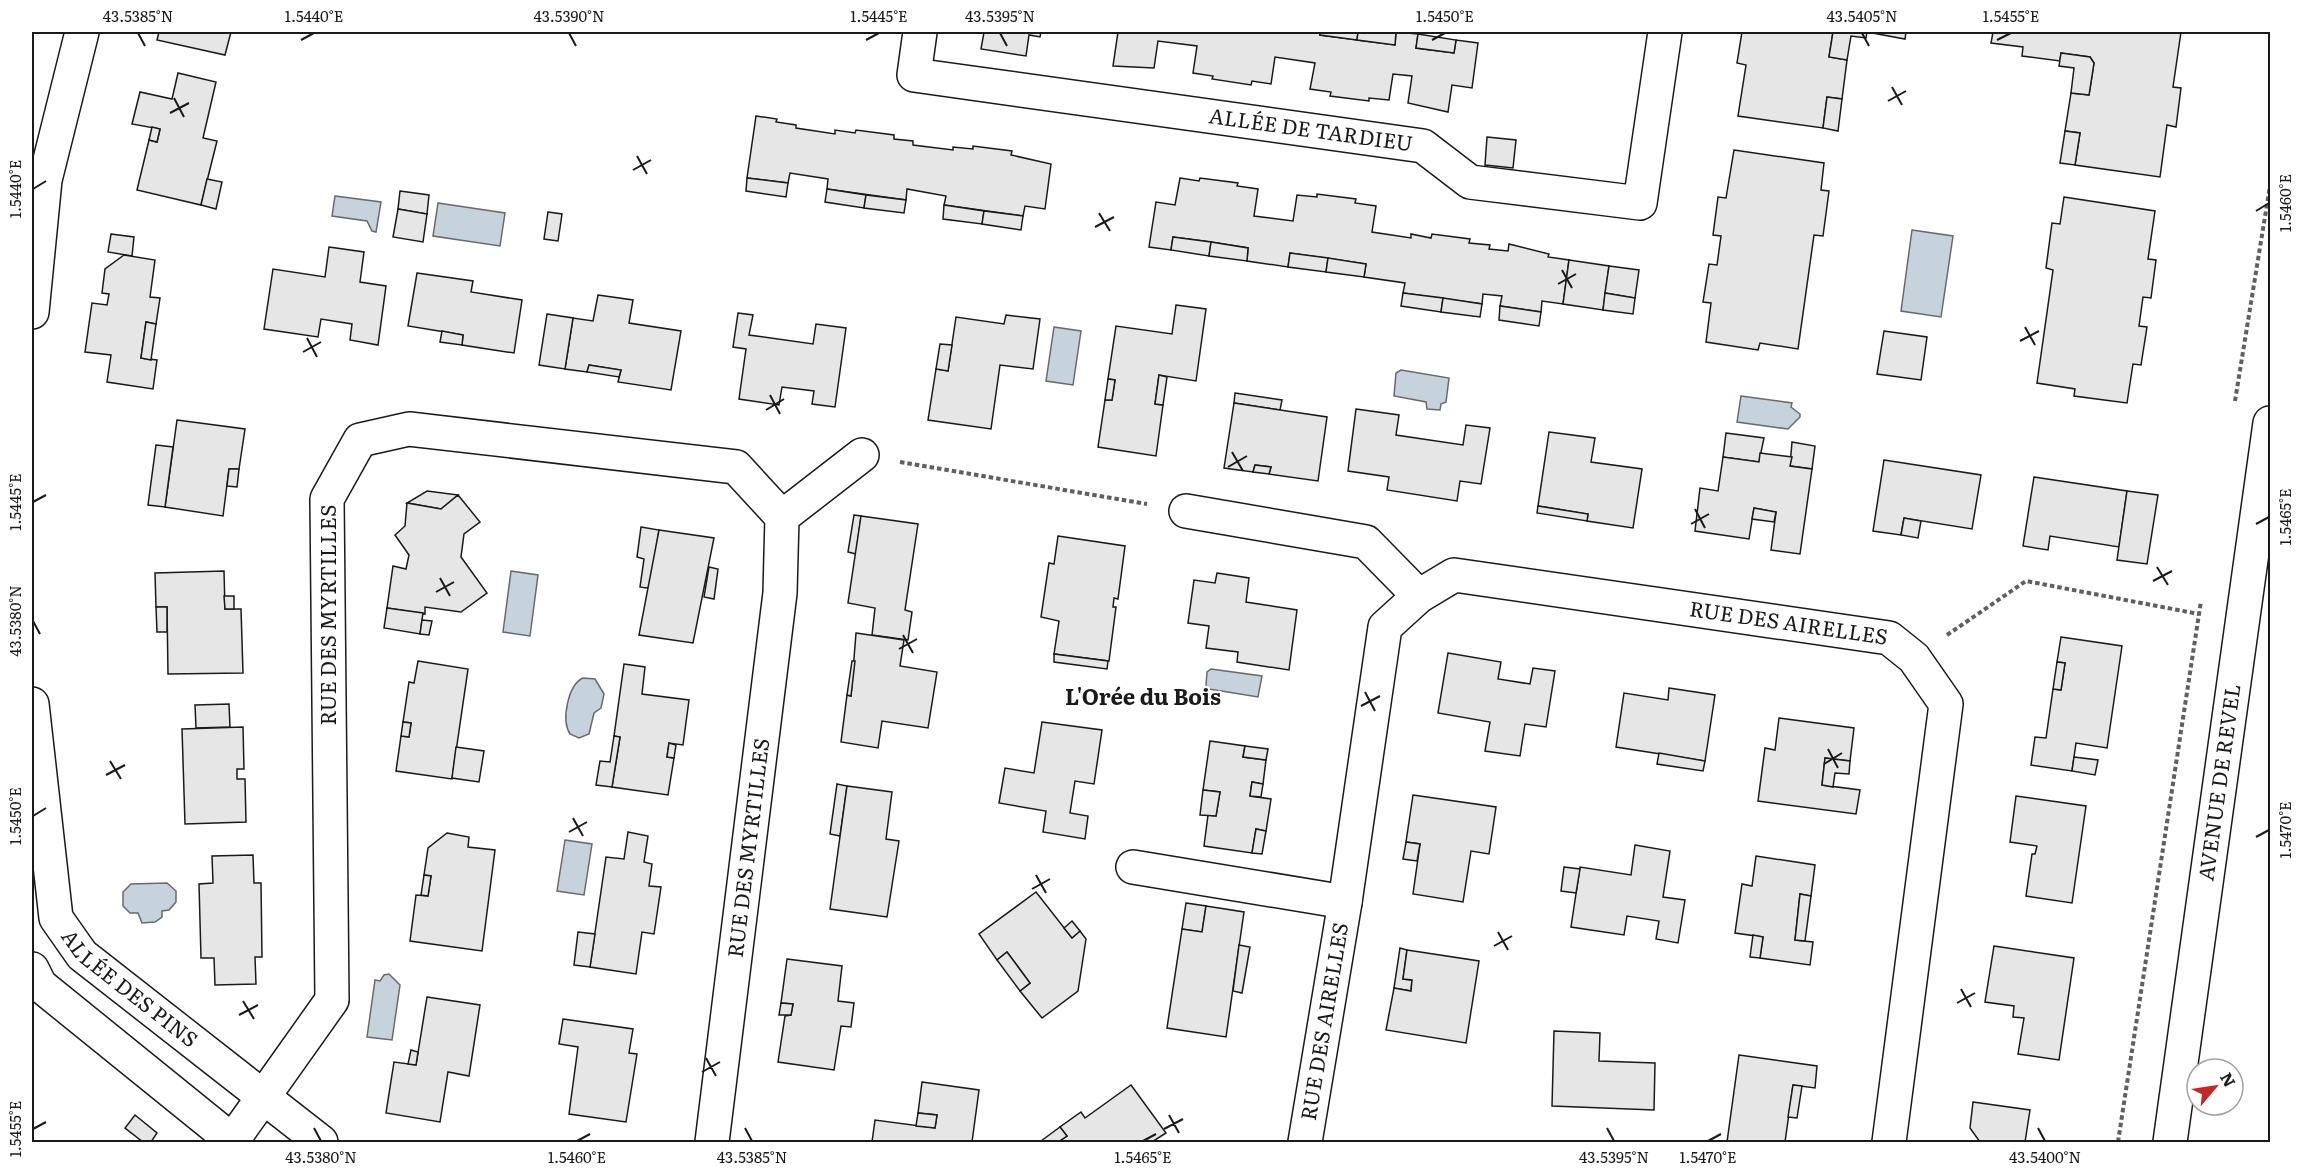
<svg xmlns="http://www.w3.org/2000/svg" width="2302" height="1174" font-family="Literata,serif">
<style>
.water{fill:#c6d2dc;stroke:#6a6a6a;stroke-width:1.5}
.building{fill:#e6e6e6;stroke:#1a1a1a;stroke-width:1.5}
.lines{fill:none;stroke-linecap:round;stroke-linejoin:round}
.minor-casing{stroke:#1a1a1a;stroke-width:36}
.major-casing{stroke:#1a1a1a;stroke-width:36}
.path{stroke:#5f5f5f;stroke-width:4;stroke-dasharray:4.5 3;stroke-linecap:butt}
.minor{stroke:#fff;stroke-width:33}
.major{stroke:#fff;stroke-width:33}
.ticks{fill:none;stroke:#1a1a1a;stroke-width:2}
.labels{text-anchor:middle;stroke-width:4.5;stroke-linejoin:round;paint-order:stroke}
.street-label{font-size:21px;fill:#1a1a1a;stroke:#fff}
.neighbourhood-label{font-size:22px;font-weight:bold;fill:#1a1a1a;stroke:#fff}
.neatline{fill:none;stroke:#1a1a1a;stroke-width:2}
.ticks-label{font-size:15px;text-anchor:middle;fill:#1a1a1a}
</style>
<rect width="100%" height="100%" fill="#fff"/>
<g class="water">
<polygon points="335,196 381,202 376,232 372,231 367,221 332,216"/>
<polygon points="438,203 505,213 500,246 433,236"/>
<polygon points="1912,230 1953,236 1941,317 1901,311"/>
<polygon points="1054,327 1081,331 1073,385 1046,381"/>
<polygon points="1401,370 1449,378 1446,402 1441,404 1440,410 1427,409 1426,402 1394,396 1396,373"/>
<polygon points="1741,396 1792,403 1791,407 1800,414 1800,417 1788,429 1737,422"/>
<polygon points="511,571 538,575 530,636 503,632"/>
<polygon points="1211,669 1262,676 1258,697 1209,689 1206,685 1207,672"/>
<path d="M583,678l12,1 9,15 -3,14 -7,5 -5,21 -10,4 -9,-4c-9,-14 -2,-49 13,-56z"/>
<polygon points="565,840 592,844 584,895 557,891"/>
<polygon points="167,883 176,891 176,902 169,910 162,911 162,917 155,922 142,923 138,913 130,913 123,906 123,892 131,884"/>
<polygon points="389,974 400,985 392,1040 367,1037 375,980 380,981 384,975"/>
</g>
<g class="building">
<polygon points="159,32 231,32 225,55 157,40"/>
<polygon points="984,32 1041,32 1040,37 1029,35 1026,56 981,49"/>
<polygon points="1118,32 1320,32 1320,35 1395,45 1396,32 1418,34 1416,48 1454,53 1456,40 1478,43 1472,88 1452,85 1448,112 1408,103 1412,76 1393,74 1389,100 1369,98 1369,101 1330,96 1331,92 1310,89 1315,63 1275,57 1271,84 1252,81 1251,85 1212,79 1213,76 1193,73 1197,46 1158,41 1154,68 1113,66"/>
<polygon points="1320,32 1358,32 1357,40 1320,35"/>
<polygon points="1358,32 1396,32 1395,45 1357,40"/>
<polygon points="1742,32 1833,32 1829,57 1847,60 1842,99 1827,97 1823,128 1738,116 1746,65 1737,63"/>
<polygon points="1833,32 1867,32 1866,38 1851,36 1847,60 1829,57"/>
<polygon points="1867,32 1906,32 1905,39"/>
<polygon points="1993,32 2181,32 2173,87 2181,88 2176,127 2167,125 2160,177 2075,165 2080,133 2065,131 2071,93 2089,95 2094,63 2090,57 2061,53 2060,61 2022,56 2023,47 1991,43"/>
<polygon points="1418,34 1456,40 1454,53 1416,48"/>
<polygon points="2061,53 2090,57 2094,63 2089,95 2071,93 2074,68 2059,66"/>
<polygon points="178,73 216,82 203,138 217,141 201,205 137,190 149,140 157,142 160,129 132,124 140,92 172,99"/>
<polygon points="1827,97 1842,99 1838,131 1823,128"/>
<polygon points="756,116 777,119 776,122 796,125 796,128 835,134 835,130 855,133 856,130 894,135 894,139 913,141 913,145 953,150 953,147 973,149 973,146 1012,151 1011,155 1051,164 1045,209 1025,206 1023,216 944,205 946,196 907,189 906,200 827,189 828,179 790,173 788,183 747,178"/>
<polygon points="152,127 160,129 157,142 149,140"/>
<polygon points="2065,131 2080,133 2075,165 2060,163"/>
<polygon points="1487,137 1516,140 1513,168 1485,165"/>
<polygon points="1734,150 1824,163 1821,190 1829,191 1823,236 1814,235 1798,349 1760,343 1758,350 1706,342 1711,303 1703,302 1709,264 1717,265 1721,236 1713,235 1718,197 1726,198"/>
<polygon points="747,178 788,183 786,197 746,191"/>
<polygon points="1180,178 1199,181 1200,178 1238,183 1237,186 1258,189 1254,216 1293,221 1297,195 1317,197 1317,194 1356,199 1355,203 1376,206 1372,232 1411,238 1411,234 1431,238 1432,234 1470,239 1469,243 1490,245 1489,249 1508,251 1509,244 1549,254 1548,257 1569,260 1563,304 1542,301 1541,312 1500,306 1502,296 1483,294 1482,304 1403,293 1405,283 1364,277 1366,264 1290,253 1288,267 1247,261 1248,248 1211,242 1173,237 1171,250 1149,247 1156,202 1175,205"/>
<polygon points="207,179 222,182 216,209 201,205"/>
<polygon points="827,189 866,195 864,208 825,202"/>
<polygon points="400,191 429,195 427,214 398,209"/>
<polygon points="866,195 906,200 904,213 864,208"/>
<polygon points="2064,197 2155,211 2148,259 2156,260 2151,298 2143,297 2139,326 2147,327 2141,365 2133,364 2127,403 2074,396 2075,389 2037,383 2053,270 2046,268 2052,223 2060,224"/>
<polygon points="944,205 984,211 982,224 943,219"/>
<polygon points="398,209 427,214 423,242 393,237"/>
<polygon points="984,211 1023,216 1021,230 982,224"/>
<polygon points="548,212 562,214 558,241 544,239"/>
<polygon points="111,234 134,237 132,256 108,252"/>
<polygon points="1173,237 1211,242 1209,256 1171,250"/>
<polygon points="1211,242 1248,248 1247,261 1209,256"/>
<polygon points="329,247 364,252 360,282 386,286 378,345 350,340 352,324 321,319 318,337 264,329 273,269 325,277"/>
<polygon points="1290,253 1328,258 1326,272 1288,267"/>
<polygon points="124,255 155,260 150,297 160,298 156,324 146,322 141,358 157,360 153,389 107,382 111,355 85,352 92,303 107,305 109,294 102,293 105,269"/>
<polygon points="1328,258 1366,264 1364,277 1326,272"/>
<polygon points="1569,260 1609,266 1603,310 1563,304"/>
<polygon points="1609,266 1639,270 1635,298 1605,293"/>
<polygon points="417,273 473,281 471,292 522,300 514,353 462,345 463,335 408,326"/>
<polygon points="1403,293 1443,298 1441,312 1401,306"/>
<polygon points="1605,293 1635,298 1633,314 1603,310"/>
<polygon points="598,295 633,300 629,323 681,331 671,390 618,382 621,370 589,365 587,372 565,369 573,318 593,321"/>
<polygon points="1443,298 1482,304 1480,317 1441,312"/>
<polygon points="1176,305 1206,309 1196,381 1159,375 1155,404 1163,405 1156,456 1098,447 1105,400 1112,400 1115,380 1108,379 1116,326 1172,334"/>
<polygon points="1500,306 1541,312 1539,326 1499,320"/>
<polygon points="738,313 753,315 749,335 813,344 816,324 846,328 835,407 812,404 814,391 782,387 779,405 739,399 746,349 733,347"/>
<polygon points="547,314 573,318 565,369 539,365"/>
<polygon points="1006,315 1040,319 1033,369 1000,365 991,429 928,420 936,369 948,371 956,317 1004,324"/>
<polygon points="146,322 156,324 151,360 141,358"/>
<polygon points="442,331 463,335 462,345 440,342"/>
<polygon points="1884,331 1927,337 1921,380 1877,374"/>
<polygon points="940,344 952,345 948,371 936,369"/>
<polygon points="589,365 621,370 619,377 587,372"/>
<polygon points="1159,375 1167,377 1163,405 1155,404"/>
<polygon points="1108,379 1115,380 1112,400 1105,400"/>
<polygon points="1235,393 1282,400 1280,410 1234,403"/>
<polygon points="1234,403 1327,417 1318,481 1269,474 1271,467 1255,465 1253,472 1224,468"/>
<polygon points="1356,409 1399,415 1396,435 1463,445 1466,425 1490,428 1481,484 1460,481 1457,501 1387,490 1389,477 1348,471"/>
<polygon points="177,420 245,429 239,469 229,469 223,516 165,507"/>
<polygon points="1549,432 1595,438 1591,462 1642,469 1633,528 1587,521 1588,514 1538,506"/>
<polygon points="1726,433 1764,438 1759,462 1723,457"/>
<polygon points="1792,442 1815,446 1812,469 1790,466"/>
<polygon points="156,445 173,447 165,507 148,505"/>
<polygon points="1760,453 1792,457 1790,466 1812,469 1800,554 1771,550 1776,512 1754,508 1749,539 1695,531 1700,488 1718,491 1723,457 1759,462"/>
<polygon points="1884,460 1981,475 1972,529 1904,518 1901,535 1873,531"/>
<polygon points="1255,465 1271,467 1269,474 1253,472"/>
<polygon points="229,469 239,469 237,487 227,486"/>
<polygon points="2034,477 2127,491 2119,547 2050,536 2048,550 2023,546"/>
<polygon points="427,491 458,495 441,509 407,503"/>
<polygon points="2127,491 2158,495 2147,564 2117,560"/>
<polygon points="458,495 480,522 464,534 461,557 487,593 461,612 425,607 425,614 387,608 393,566 406,569 409,555 395,535 405,526 407,503 441,509"/>
<polygon points="1538,506 1588,514 1587,521 1537,513"/>
<polygon points="1754,508 1776,512 1774,522 1752,519"/>
<polygon points="854,515 861,516 856,554 848,552"/>
<polygon points="861,516 918,524 905,610 912,612 908,640 872,635 875,608 848,603"/>
<polygon points="1904,518 1921,521 1918,538 1901,535"/>
<polygon points="641,527 659,530 650,587 646,588 640,587 644,559 637,557"/>
<polygon points="659,530 714,538 693,643 639,635"/>
<polygon points="1058,536 1125,546 1118,599 1114,598 1113,607 1116,607 1109,661 1054,654 1059,621 1041,617 1049,563 1054,564"/>
<polygon points="709,567 718,569 714,599 704,597"/>
<polygon points="224,571 225,609 241,609 243,673 168,674 167,607 156,607 155,573"/>
<polygon points="1217,573 1249,578 1246,602 1297,610 1289,670 1237,662 1238,652 1206,648 1209,626 1188,623 1194,580 1215,583"/>
<polygon points="224,596 234,596 234,609 225,609"/>
<polygon points="156,607 167,607 167,632 157,632"/>
<polygon points="387,608 423,613 420,634 384,628"/>
<polygon points="422,620 432,621 429,635 420,634"/>
<polygon points="856,633 904,640 900,666 937,672 928,728 882,721 878,748 841,742 847,695 851,696"/>
<polygon points="2061,637 2122,646 2107,748 2076,743 2072,771 2031,765 2035,737 2046,738 2053,689 2061,690 2065,663 2057,662"/>
<polygon points="1448,653 1501,662 1498,679 1530,684 1533,668 1555,671 1546,727 1525,724 1520,756 1485,751 1490,722 1438,713"/>
<polygon points="1054,654 1108,661 1107,669 1054,662"/>
<polygon points="418,661 468,669 452,779 396,771 401,736 409,737 411,723 403,722 409,682 414,683"/>
<polygon points="852,661 855,661 851,696 847,695"/>
<polygon points="2057,662 2065,663 2061,690 2053,689"/>
<polygon points="624,664 645,667 642,694 689,700 683,745 669,743 667,757 674,758 668,795 612,787 620,737 614,736"/>
<polygon points="1669,688 1715,695 1705,761 1616,747 1624,693 1668,700"/>
<polygon points="229,704 230,727 196,728 195,705"/>
<polygon points="1779,718 1854,728 1850,761 1825,758 1822,785 1860,790 1856,814 1758,801 1765,748 1775,750"/>
<polygon points="403,722 411,723 409,737 401,736"/>
<polygon points="1042,722 1102,730 1094,784 1075,781 1070,813 1088,816 1085,839 1043,832 1046,811 999,803 1005,768 1034,773"/>
<polygon points="243,727 244,769 237,769 237,779 245,779 246,822 185,824 182,729"/>
<polygon points="614,736 620,737 612,787 596,785 600,761 610,762"/>
<polygon points="1210,741 1245,746 1243,757 1266,760 1263,784 1252,782 1250,796 1271,799 1266,831 1256,829 1252,853 1204,846 1208,815 1216,816 1220,792 1203,790"/>
<polygon points="669,743 676,745 674,758 667,757"/>
<polygon points="1245,746 1268,749 1266,760 1243,757"/>
<polygon points="456,747 484,751 479,782 452,778"/>
<polygon points="1659,753 1705,761 1703,771 1657,764"/>
<polygon points="2074,757 2098,760 2095,775 2072,771"/>
<polygon points="1825,758 1850,761 1849,774 1835,773 1833,787 1822,785"/>
<polygon points="1252,782 1263,784 1261,797 1250,796"/>
<polygon points="837,784 847,786 840,836 830,834"/>
<polygon points="847,786 892,792 886,839 899,841 887,917 830,909"/>
<polygon points="1203,790 1220,792 1216,816 1200,815"/>
<polygon points="1413,795 1496,807 1489,854 1471,851 1463,902 1413,894 1420,844 1406,842"/>
<polygon points="2016,796 2086,806 2072,903 2026,896 2032,854 2035,854 2037,846 2010,842"/>
<polygon points="1256,829 1266,831 1262,854 1252,853"/>
<polygon points="628,832 648,836 644,862 652,864 649,886 661,887 654,934 642,932 636,974 590,967 606,857 624,859"/>
<polygon points="447,833 469,837 468,847 495,850 482,951 410,941 416,895 428,896 431,876 424,875 428,848"/>
<polygon points="1406,842 1420,844 1417,861 1403,859"/>
<polygon points="1635,845 1670,851 1663,897 1685,900 1678,943 1656,939 1659,921 1627,916 1624,935 1571,927 1580,867 1631,875"/>
<polygon points="253,855 254,883 261,883 262,957 255,957 256,984 215,985 214,958 201,958 199,884 213,883 212,856"/>
<polygon points="1756,856 1815,865 1811,896 1800,894 1795,940 1813,942 1810,965 1760,958 1763,937 1735,933 1742,884 1752,886"/>
<polygon points="1564,867 1580,869 1576,893 1561,891"/>
<polygon points="424,875 431,876 428,896 421,895"/>
<polygon points="1036,892 1072,938 1080,931 1086,939 1078,991 1042,1018 1020,991 1030,983 1007,952 997,960 979,934"/>
<polygon points="1800,894 1811,896 1805,941 1795,940"/>
<polygon points="1186,903 1206,906 1202,932 1182,929"/>
<polygon points="1206,906 1244,912 1226,1037 1167,1028 1182,929 1202,932"/>
<polygon points="1072,921 1080,931 1072,938 1064,928"/>
<polygon points="578,932 595,934 590,967 574,965"/>
<polygon points="1753,935 1763,937 1760,958 1750,957"/>
<polygon points="1239,945 1250,947 1242,993 1233,991"/>
<polygon points="1994,946 2074,958 2059,1060 2018,1054 2024,1018 2013,1017 2014,1006 1985,1002"/>
<polygon points="1400,948 1407,950 1403,979 1412,980 1411,991 1394,988"/>
<polygon points="1407,950 1479,961 1466,1043 1386,1030 1394,988 1411,991 1412,980 1403,979"/>
<polygon points="1007,952 1030,983 1020,991 997,960"/>
<polygon points="787,959 842,966 838,1001 854,1003 851,1027 841,1026 834,1070 778,1062 785,1016 791,1015 793,1004 781,1003"/>
<polygon points="427,997 480,1005 469,1076 448,1072 440,1122 386,1113 394,1062 416,1065"/>
<polygon points="781,1003 793,1004 791,1015 779,1015"/>
<polygon points="563,1019 633,1029 629,1053 637,1054 626,1122 569,1114 578,1047 559,1044"/>
<polygon points="1554,1031 1600,1033 1599,1061 1655,1063 1654,1110 1552,1106"/>
<polygon points="411,1050 418,1052 416,1065 408,1064"/>
<polygon points="1739,1055 1817,1066 1815,1088 1793,1085 1785,1142 1727,1142"/>
<polygon points="922,1082 979,1090 972,1142 872,1142 875,1120 935,1128 937,1115 918,1113"/>
<polygon points="1131,1085 1166,1133 1152,1142 1058,1142 1067,1136 1060,1127 1081,1112 1085,1118"/>
<polygon points="1793,1085 1802,1086 1797,1118 1788,1117"/>
<polygon points="1973,1102 2030,1110 2025,1142 1980,1142 1970,1128"/>
<polygon points="918,1113 937,1115 935,1128 916,1126"/>
<polygon points="135,1115 157,1133 151,1142 143,1142 125,1128"/>
<polygon points="1060,1127 1067,1136 1058,1142 1042,1142 1041,1141"/>
</g>
<g class="lines">
<g class="minor-casing">
<g id="minor">
<path id="s1" d="M920,32l-6,43 509,71 47,36 170,21 25,-171"/>
<polyline points="32,312 45,180 82,32"/>
<polyline points="1186,511 1366,542 1419,596"/>
<polyline points="782,517 862,455"/>
<path id="s2" d="M32,704l24,214 26,37 239,187"/>
<polyline points="1133,867 1345,902"/>
<polyline points="32,969 40,985 234,1142"/>
<polyline points="232,1141 332,1000 327,499 360,440 409,429 736,467 782,517 780,593 712,1142"/>
<path id="s3" d="M1305,1142l40,-240 40,-275 34,-31 35,-21 435,63 25,20 32,46 -57,438"/>
</g>
</g>
<g class="major-casing">
<g id="major">
<path id="s4" d="M2170,1142l100,-719"/>
</g>
</g>
<g class="path">
<polyline points="2235,401 2270,186"/>
<polyline points="900,462 1147,504"/>
<polyline points="1947,635 2026,581 2199,614"/>
<polyline points="2118,1142 2201,601"/>
</g>
<use href="#minor" class="minor"/>
<use href="#major" class="major"/>
</g>
<path class="ticks" d="M138,33l7,13M569,33l7,13M1000,33l7,13M1862,33l7,13M301,40l13,-7M866,40l13,-7M1432,40l13,-7M1997,40l14,-7M1892,87l10,18M174,98l10,19M1888,101l18,-10M170,113l19,-10M637,156l10,18M633,170l18,-10M33,189l13,-8M2256,211l13,-8M1099,213l11,18M1095,227l19,-10M1562,270l10,18M1558,284l18,-10M2025,327l10,18M307,338l10,19M2020,341l19,-10M303,352l18,-10M770,395l10,19M766,410l18,-11M1232,452l11,19M1228,467l19,-11M33,502l13,-7M1695,509l10,19M1691,524l18,-10M2256,524l13,-7M2157,567l11,18M440,578l10,18M2153,581l19,-10M436,592l18,-10M33,621l7,13M903,635l10,18M899,649l18,-10M1365,692l10,19M1361,706l19,-10M1828,749l10,19M110,761l11,18M1824,764l18,-11M106,775l19,-10M33,816l13,-8M573,818l10,18M569,832l18,-10M2256,837l13,-7M1036,875l10,18M1032,889l18,-10M1498,932l10,18M1494,946l18,-10M1961,989l10,18M243,1001l11,18M1957,1003l18,-10M239,1015l19,-10M706,1058l10,18M702,1072l18,-10M1169,1115l10,18M314,1128l7,13M745,1128l7,13M1607,1128l7,13M2038,1128l7,13M33,1129l13,-7M1164,1129l19,-10M577,1141l13,-7M1143,1141l13,-7M1708,1141l13,-7"/>
<g class="labels">
<g class="street-label">
<text dy="7" stroke="none"><textPath href="#s1" startOffset="444">ALLÉE DE TARDIEU</textPath></text>
<text transform="translate(329 615) rotate(-90)" y="7">RUE DES MYRTILLES</text>
<text dy="7" stroke="none"><textPath href="#s3" startOffset="946">RUE DES AIRELLES</textPath></text>
<text dy="7" stroke="none"><textPath href="#s4" startOffset="363">AVENUE DE REVEL</textPath></text>
<text transform="translate(749 848) rotate(-83)" y="7">RUE DES MYRTILLES</text>
<text dy="7" stroke="none"><textPath href="#s2" startOffset="318">ALLÉE DES PINS</textPath></text>
<text dy="7" stroke="none"><textPath href="#s3" startOffset="122">RUE DES AIRELLES</textPath></text>
</g>
<g class="neighbourhood-label">
<text x="1143" y="705">L'Orée du Bois</text>
</g>
</g>
<rect width="2302" height="1174" fill="none" stroke="#ffffff" stroke-width="66"/>
<g transform="translate(2215 1087) rotate(61)"><circle r="28" fill="#ffffff" stroke="#a3a3a3" stroke-width="1.5"/>
<path d="M0-4.5L10 22L0 15L-10 22Z" fill="#c62828"/>
<text y="-9" font-size="16" font-weight="bold" text-anchor="middle" fill="#1a1a1a">N</text>
</g>
<rect x="33" y="33" width="2236" height="1108" class="neatline"/>
<g class="ticks-label">
<text x="138" y="22">43.5385°N</text>
<text x="314" y="22">1.5440°E</text>
<text x="569" y="22">43.5390°N</text>
<text x="879" y="22">1.5445°E</text>
<text x="1000" y="22">43.5395°N</text>
<text x="1445" y="22">1.5450°E</text>
<text x="1862" y="22">43.5405°N</text>
<text x="2011" y="22">1.5455°E</text>
<text transform="translate(16 189) rotate(-90)" y="5">1.5440°E</text>
<text transform="translate(2286 203) rotate(-90)" y="5">1.5460°E</text>
<text transform="translate(16 502) rotate(-90)" y="5">1.5445°E</text>
<text transform="translate(2286 517) rotate(-90)" y="5">1.5465°E</text>
<text transform="translate(16 621) rotate(-90)" y="5">43.5380°N</text>
<text transform="translate(16 816) rotate(-90)" y="5">1.5450°E</text>
<text transform="translate(2286 830) rotate(-90)" y="5">1.5470°E</text>
<text transform="translate(16 1129) rotate(-90)" y="5">1.5455°E</text>
<text x="321" y="1163">43.5380°N</text>
<text x="577" y="1163">1.5460°E</text>
<text x="752" y="1163">43.5385°N</text>
<text x="1143" y="1163">1.5465°E</text>
<text x="1614" y="1163">43.5395°N</text>
<text x="1708" y="1163">1.5470°E</text>
<text x="2045" y="1163">43.5400°N</text>
</g>
</svg>
